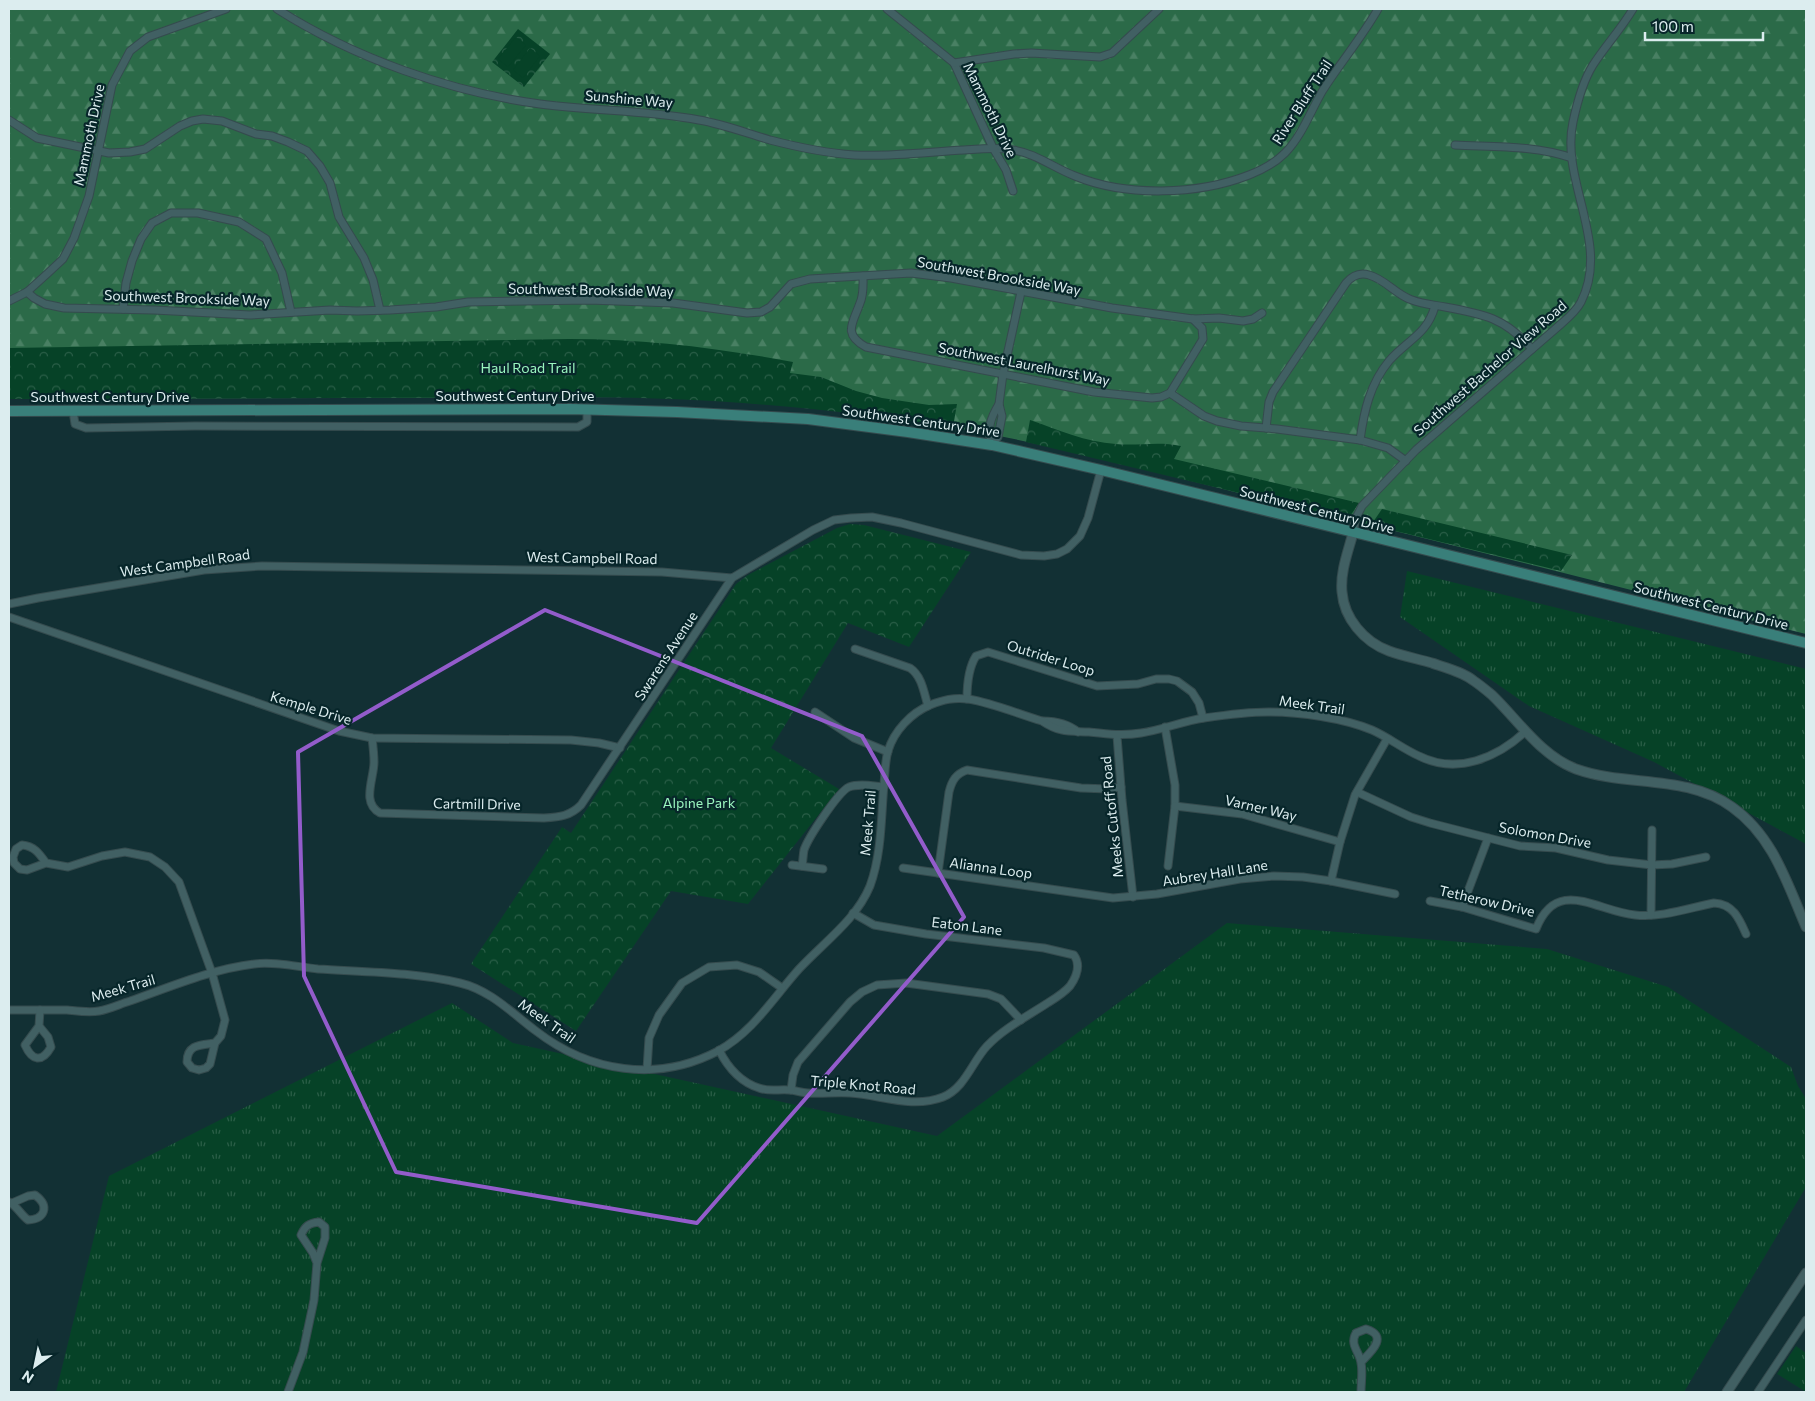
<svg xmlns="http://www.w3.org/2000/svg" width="1815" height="1401" font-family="Commissioner,sans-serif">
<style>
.grass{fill:url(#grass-tufts)}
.forest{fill:url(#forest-firs)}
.park{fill:url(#park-crowns)}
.pitch{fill:#064227}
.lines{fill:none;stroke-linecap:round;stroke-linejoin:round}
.minor-casing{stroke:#354b4e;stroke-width:9}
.tertiary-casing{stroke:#354b4e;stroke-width:11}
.secondary-casing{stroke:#354b4e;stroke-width:12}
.minor{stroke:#416063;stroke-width:7}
.tertiary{stroke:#416063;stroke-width:9}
.secondary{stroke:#397f7a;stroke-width:10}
.marked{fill:none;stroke:#935ccb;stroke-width:4;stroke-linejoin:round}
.labels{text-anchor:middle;stroke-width:4.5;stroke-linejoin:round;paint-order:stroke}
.street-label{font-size:14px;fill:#dcedef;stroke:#07262a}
.park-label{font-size:14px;fill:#9af5bf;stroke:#07262a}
</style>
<defs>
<pattern id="grass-tufts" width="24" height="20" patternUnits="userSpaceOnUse" patternTransform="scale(1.25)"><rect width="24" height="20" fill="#064227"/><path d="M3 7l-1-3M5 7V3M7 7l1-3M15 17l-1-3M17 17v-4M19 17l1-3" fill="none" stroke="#2a5e47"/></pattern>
<pattern id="forest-firs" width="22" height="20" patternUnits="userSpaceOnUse" patternTransform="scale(1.25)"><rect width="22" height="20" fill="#2b6a48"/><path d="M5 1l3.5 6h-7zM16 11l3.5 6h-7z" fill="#498063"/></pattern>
<pattern id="park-crowns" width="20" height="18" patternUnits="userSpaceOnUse" patternTransform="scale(1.25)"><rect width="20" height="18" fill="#064227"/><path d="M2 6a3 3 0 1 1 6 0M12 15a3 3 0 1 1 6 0" fill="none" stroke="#2a5e47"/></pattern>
</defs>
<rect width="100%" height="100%" fill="#123034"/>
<g class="grass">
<polygon points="1407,571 1806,669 1806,844 1654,762 1529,706 1400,617"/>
<polygon points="1227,923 1547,949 1668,987 1791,1067 1798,1086 1806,1099 1806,1187 1684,1392 56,1392 109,1176 452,1003 513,1043 937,1136"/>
<polygon points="1796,1346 1806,1353 1806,1392 1777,1374"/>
</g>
<path class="forest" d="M9,9h1797v625c-179,-45 -359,-91 -539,-134 -105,-26 -210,-55 -317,-73 -97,-17 -196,-26 -294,-30l-647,2z"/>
<g class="park">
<polygon points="518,29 550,54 524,87 492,62"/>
<path d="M569,339c77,0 149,9 224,23l-3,11 31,4 35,14 26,7 47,7 28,-1 -4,23c-124,-19 -240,-29 -365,-30l-579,2v-51z"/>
<path d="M1030,420c29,10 55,22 86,24 22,2 43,-3 65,2l-7,13 185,44 -11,16 -322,-77z"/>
<polygon points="1382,509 1572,555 1561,571 1371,525"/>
<polygon points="850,524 864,525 971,552 909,647 848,623 771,748 839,789 748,904 671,891 576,1031 471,964 562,827 571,833 736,584 748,575 837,528"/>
</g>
<g class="pitch">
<polygon points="516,37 526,45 508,67 498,59"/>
<polygon points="530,48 540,56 523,78 513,70"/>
</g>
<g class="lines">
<g class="minor-casing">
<g id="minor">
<path d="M277,9c77,49 173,83 263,95 53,7 106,6 159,16 24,4 47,13 71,20 27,7 55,13 84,15 36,2 74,-3 110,-5 16,-1 33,-3 49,0 22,3 41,18 62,26 51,21 123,19 174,-1 13,-5 26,-12 36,-22 17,-17 26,-43 38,-63 18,-28 39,-53 55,-81"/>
<polyline points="887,9 954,63 993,148 1006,170 1013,191"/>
<polyline points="954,63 1014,54 1031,53 1100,57 1112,53 1159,9"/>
<polyline points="9,120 37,138 109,153 130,152 145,149 180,126 192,121 203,119 222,121 256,134 272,136 288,142 307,151 320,166 330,183 339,217 364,258 373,280 380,310"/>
<path d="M1455,145c38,2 80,0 117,13"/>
<path d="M863,276c0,9 1,18 -3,27 -7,20 -18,31 6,44l228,45 58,6 9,-1 9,-4 33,-54 -1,-11 -9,-9"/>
<polyline points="27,292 34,298 45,304 64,308 154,310 250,315 330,310 357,311 390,310 436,307 468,302 589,300 673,303 747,313 761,312 770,307 791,284 810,279 911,273 951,278 1112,308 1193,319 1219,318 1243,321 1253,319 1262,313"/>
<polyline points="9,301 27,292 48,273 63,259 74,238 89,196 112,85 130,51 148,37 226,9"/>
<polyline points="123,309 126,283 132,261 141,239 152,223 171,213 198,213 239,222 266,239 282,273 291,312"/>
<polyline points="1170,393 1204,416 1217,421 1241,426 1277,429 1360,440 1388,448 1406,461"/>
<polyline points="73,411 75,424 86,428 195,426 578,427 587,422 587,410"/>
<path d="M1266,428l3,-26 4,-10 73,-109c6,-7 13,-11 23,-8 16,4 27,20 43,25 10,4 22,5 33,7 39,7 60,11 87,42"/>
<path d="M1360,440c4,-29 10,-56 29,-79 18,-21 38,-26 46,-55"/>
<polyline points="992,445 998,437 1002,416 999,404 1003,374 1021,292"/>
<path d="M992,445c-6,-15 -1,-28 7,-41"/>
<path d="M1353,533l3,-15 6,-12 54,-56 145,-126c7,-6 16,-14 20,-22 30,-59 -21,-121 -8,-180 4,-19 10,-41 20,-57 13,-20 28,-36 40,-56"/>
<polyline points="9,604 38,598 204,570 262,566 662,572 732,578 813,530 834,520 851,518 872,517 901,523 1021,555 1044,556 1057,554 1067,549 1080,536 1088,518 1101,470"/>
<polyline points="9,617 339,731 372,738 571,740 599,743 620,748"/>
<path d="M855,649l55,19c12,8 14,25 18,38"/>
<path d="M967,699c0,-14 2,-32 9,-43l12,-4 109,34 41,-2 18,-5h13l8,2 15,11 7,11 4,15"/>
<polyline points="815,712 854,738 888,752"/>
<path d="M1043,721c13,0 24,2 35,11"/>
<polyline points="1165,727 1175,785 1175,806 1168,866"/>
<polyline points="1117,736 1122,800 1133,897"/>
<path d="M372,738c1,8 2,16 2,24 0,17 -13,41 6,51l164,5c16,-1 26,-2 37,-13l151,-227"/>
<path d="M1121,787l-13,2 -27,-1 -114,-18c-11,4 -15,10 -18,22l-11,81 175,25 44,-4 83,-15 34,-3 29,1 28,4 64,13"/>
<polyline points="1357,792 1411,817 1430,823 1520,846 1556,848 1608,860 1652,865 1672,864 1706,857"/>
<polyline points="1175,806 1242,814 1340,842"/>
<path d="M46,863c-7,-10 -12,-17 -24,-18l-6,4 -3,8 1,6 6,6 7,1 19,-7 22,4 34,-11 23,-4 25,5 15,10 14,15 33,91 13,47 -4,16 -6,7 -5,21 -4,4 -7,2 -7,-2 -5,-6c0,-18 14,-17 28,-19"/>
<polyline points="792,865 823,869"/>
<path d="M802,866c1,-5 1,-11 2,-16 4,-12 34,-58 45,-63 10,-4 24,-1 35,0"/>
<polyline points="903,868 938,873"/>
<polyline points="1331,881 1340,842 1355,795 1387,739"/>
<path d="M1430,901l32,6 74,22c21,-53 60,-18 99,-14 26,3 54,-7 79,-12 19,1 25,15 32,31"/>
<polyline points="1462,907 1488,838"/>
<polyline points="1651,915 1652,830"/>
<path d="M9,1010c19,0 39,0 58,0 10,1 22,3 32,1 11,-2 21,-7 31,-10 40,-14 82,-32 124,-37 20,-3 44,3 64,5 47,3 96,3 142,14 30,7 52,30 76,48 53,41 121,52 182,20 35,-19 55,-53 81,-82 25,-27 57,-49 71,-83 12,-33 11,-68 14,-102 1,-10 1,-23 4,-33 6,-20 23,-38 42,-46 13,-5 24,-8 38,-6 25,4 50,15 74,22 18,12 27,10 47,11 18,2 34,4 52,1 21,-3 42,-12 63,-15 21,-3 43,-6 64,-6 32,0 75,6 104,18 16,7 31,19 47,26 38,19 78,2 107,-25"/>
<path d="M39,1026l9,11 3,10c-9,16 -19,14 -26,-2l14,-19 1,-16"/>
<path d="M719,1050c9,18 21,32 40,38 10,4 20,1 30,2 6,0 12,3 19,3 14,1 28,-1 42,0 31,2 62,16 93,4 22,-9 29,-35 44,-51 16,-17 39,-29 59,-42 8,-5 17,-10 24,-18 7,-10 11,-21 4,-31l-30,-7 -118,-14 -52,-9 -21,-12"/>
<polyline points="647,1069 649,1038 659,1015 682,983 709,967 737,965 759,972 782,988"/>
<polyline points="791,1090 793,1075 798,1062 850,1002 862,992 877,985 906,983 988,994 1001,999 1021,1020"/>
<path d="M9,1202c7,3 12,13 19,18 17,-1 22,-14 7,-25l-7,1 -16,7"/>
<path d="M288,1392l15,-40 11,-52 3,-37 8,-25v-11l-6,-5c-10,1 -14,4 -18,13l12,18 4,10"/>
<path d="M1361,1392c0,-9 2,-20 0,-29 -1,-11 -12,-18 -5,-30l10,-4c23,7 5,23 -5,33"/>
<polyline points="1758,1392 1806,1320"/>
</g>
</g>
<g class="tertiary-casing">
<g id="tertiary">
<path d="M1353,533c-5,19 -13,39 -11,59 2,26 22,50 47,59 14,5 29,8 43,12 14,5 31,9 42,18 6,4 12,9 18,14 26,25 49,61 84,74 51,18 110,5 156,38 41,29 55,76 74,120"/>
<polyline points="1727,1392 1806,1273"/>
</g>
</g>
<g class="secondary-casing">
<polyline id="secondary" points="9,411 570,409 677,412 808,419 908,432 992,445 1101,470 1806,643"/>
</g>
<use href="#minor" class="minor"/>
<use href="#tertiary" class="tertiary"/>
<use href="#secondary" class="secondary"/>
</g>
<path class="marked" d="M545,610l317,126 102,181 -267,306 -301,-51 -92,-196 -6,-224z"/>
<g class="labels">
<g class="street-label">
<text transform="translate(629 99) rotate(5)" y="5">Sunshine Way</text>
<text transform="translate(1302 102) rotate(-57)" y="5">River Bluff Trail</text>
<text transform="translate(990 110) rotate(64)" y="5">Mammoth Drive</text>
<text transform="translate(89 135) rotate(-78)" y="5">Mammoth Drive</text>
<text transform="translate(999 276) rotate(10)" y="5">Southwest Brookside Way</text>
<text transform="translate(591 290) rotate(1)" y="5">Southwest Brookside Way</text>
<text transform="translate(187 298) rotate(2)" y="5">Southwest Brookside Way</text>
<text transform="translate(1024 364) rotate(11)" y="5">Southwest Laurelhurst Way</text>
<text transform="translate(1490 368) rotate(-41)" y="5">Southwest Bachelor View Road</text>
<text x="515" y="401">Southwest Century Drive</text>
<text x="110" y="402">Southwest Century Drive</text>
<text transform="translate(921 421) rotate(8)" y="5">Southwest Century Drive</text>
<text transform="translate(1317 510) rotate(14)" y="5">Southwest Century Drive</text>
<text transform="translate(592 558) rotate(1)" y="5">West Campbell Road</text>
<text transform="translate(185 563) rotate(-8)" y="5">West Campbell Road</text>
<text transform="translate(1711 606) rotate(14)" y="5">Southwest Century Drive</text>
<text transform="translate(666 656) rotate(-57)" y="5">Swarens Avenue</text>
<text transform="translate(1051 658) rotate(17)" y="5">Outrider Loop</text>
<text transform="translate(1312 705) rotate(8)" y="5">Meek Trail</text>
<text transform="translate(311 708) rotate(17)" y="5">Kemple Drive</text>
<text transform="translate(477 804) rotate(1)" y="5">Cartmill Drive</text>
<text transform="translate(1261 808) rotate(13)" y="5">Varner Way</text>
<text transform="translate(1112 817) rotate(-96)" y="5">Meeks Cutoff Road</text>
<text transform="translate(868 823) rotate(-85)" y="5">Meek Trail</text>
<text transform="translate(1545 835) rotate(10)" y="5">Solomon Drive</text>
<text transform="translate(991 868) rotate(8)" y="5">Alianna Loop</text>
<text transform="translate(1215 873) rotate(-9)" y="5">Aubrey Hall Lane</text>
<text transform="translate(1487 901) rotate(13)" y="5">Tetherow Drive</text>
<text transform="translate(967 926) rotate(7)" y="5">Eaton Lane</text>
<text transform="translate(123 988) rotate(-16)" y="5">Meek Trail</text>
<text transform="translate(547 1021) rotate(35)" y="5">Meek Trail</text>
<text transform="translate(863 1085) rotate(5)" y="5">Triple Knot Road</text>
</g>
<g class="park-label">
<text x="528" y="373">Haul Road Trail</text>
<text x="699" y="808">Alpine Park</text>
</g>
</g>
<rect width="1815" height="1401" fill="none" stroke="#dcedef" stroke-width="20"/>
<g transform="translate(35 1366) rotate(213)" stroke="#07262a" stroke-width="4" paint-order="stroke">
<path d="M0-4L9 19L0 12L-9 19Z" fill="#dcedef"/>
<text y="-8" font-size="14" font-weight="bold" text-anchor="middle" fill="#dcedef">N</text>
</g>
<path d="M1645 32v8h118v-8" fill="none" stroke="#dcedef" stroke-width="2.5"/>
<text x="1652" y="32" font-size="15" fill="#dcedef" stroke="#07262a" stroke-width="4" paint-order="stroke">100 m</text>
</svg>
